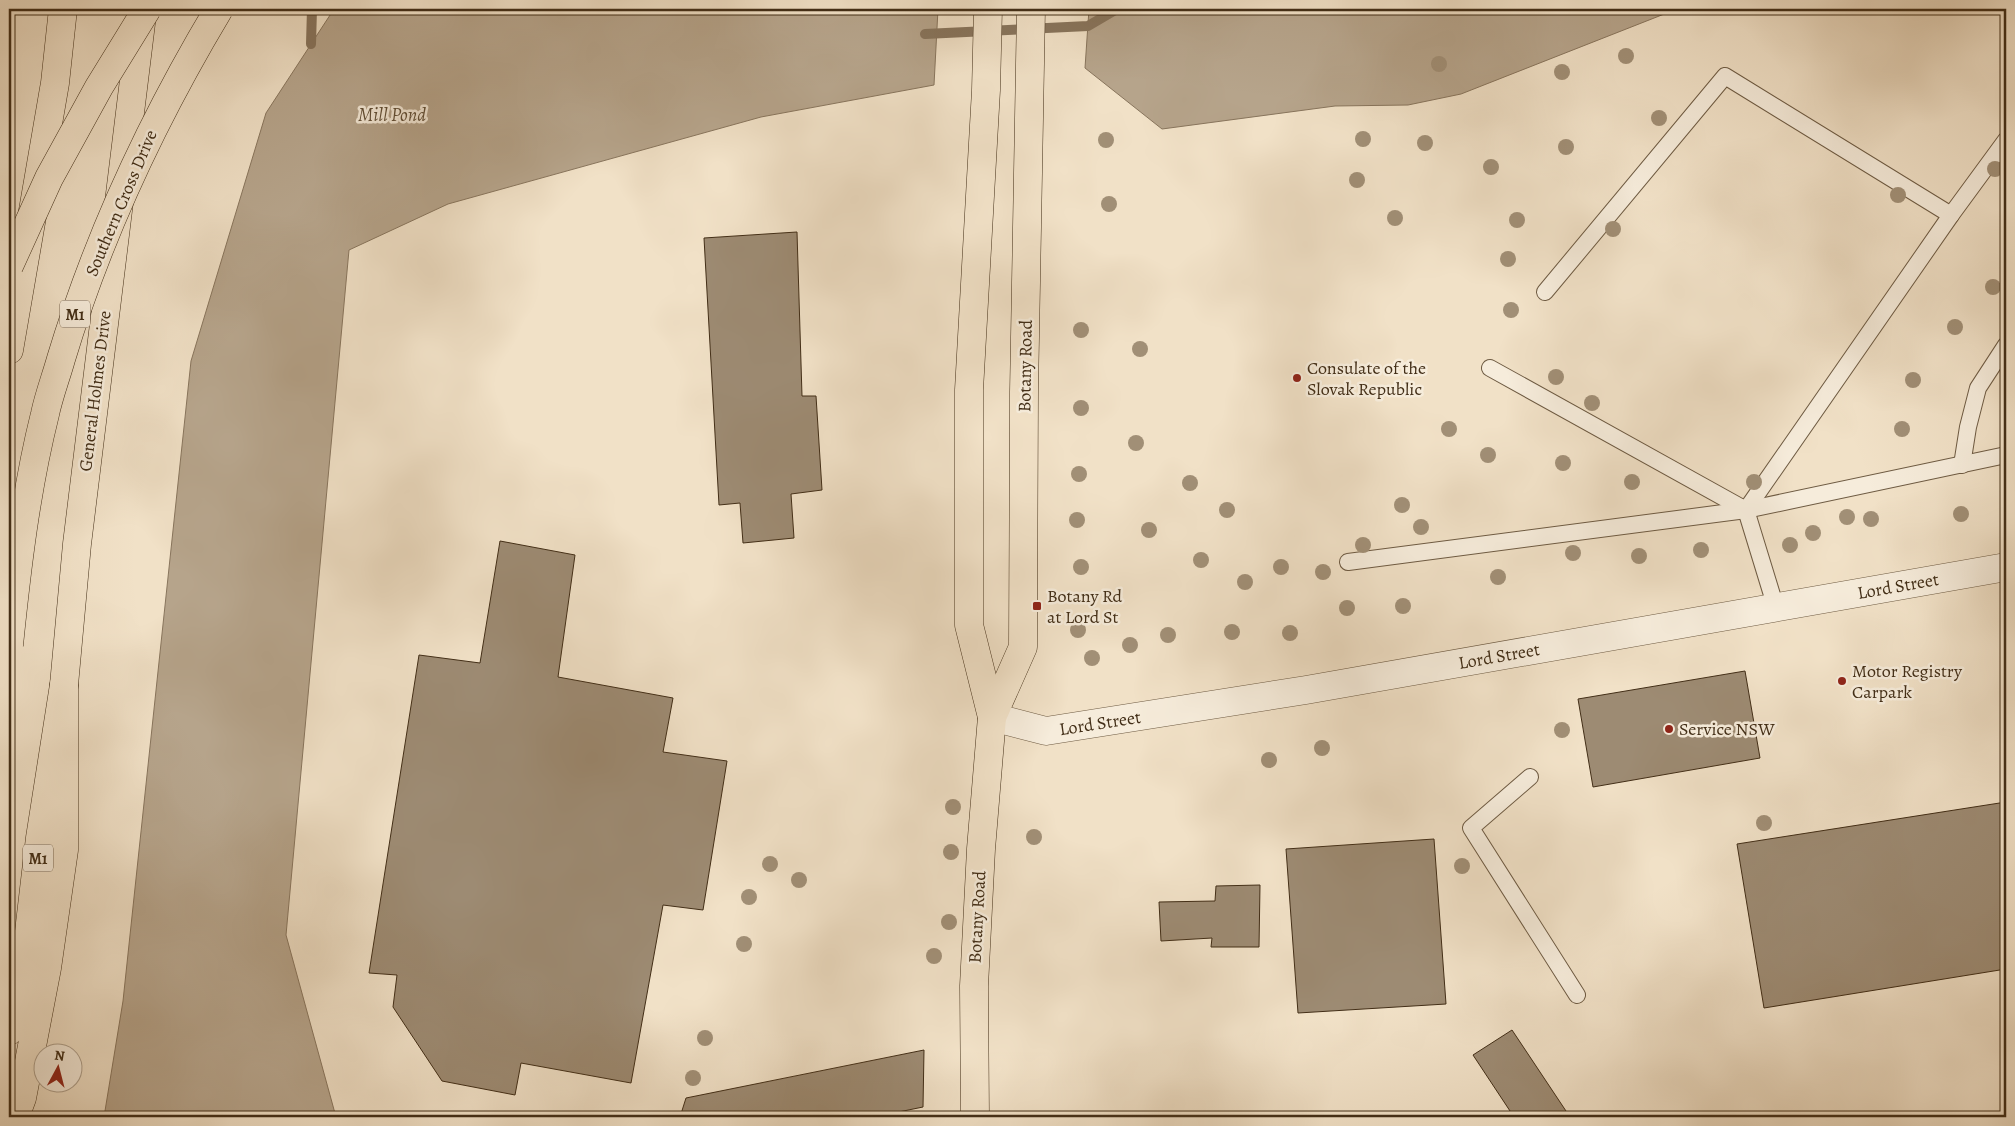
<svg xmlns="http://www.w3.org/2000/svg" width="2015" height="1126" font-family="Alegreya,serif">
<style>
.water{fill:#b6a48b;stroke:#88755d}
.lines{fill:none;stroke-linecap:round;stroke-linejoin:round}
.stream{stroke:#88755d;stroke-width:10}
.building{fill:#9d8b73;stroke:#422e17}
.lane-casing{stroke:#6e5b43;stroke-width:18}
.street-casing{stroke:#6e5b43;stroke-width:29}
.primary-casing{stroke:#422e17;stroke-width:29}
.highway-casing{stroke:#422e17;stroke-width:29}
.lane{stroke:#f6ecdb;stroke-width:16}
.street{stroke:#f6ecdb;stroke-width:28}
.primary{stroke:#f1e1c7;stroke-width:28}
.highway{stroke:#f1e1c7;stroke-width:28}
.highway-bridge-casing{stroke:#422e17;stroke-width:29;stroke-linecap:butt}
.highway-bridge{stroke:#f1e1c7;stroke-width:28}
.tree{fill:#a18f76}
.poi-dot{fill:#8f2418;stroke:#f6ecdb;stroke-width:2}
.labels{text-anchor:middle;stroke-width:5;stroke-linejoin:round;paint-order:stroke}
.shield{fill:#f6ecdb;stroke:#786752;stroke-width:1}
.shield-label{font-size:16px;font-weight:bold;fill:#422e17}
.street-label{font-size:18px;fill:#422e17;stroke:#f6ecdb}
.poi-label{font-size:18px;fill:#422e17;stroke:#f6ecdb;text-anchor:start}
.water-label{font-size:19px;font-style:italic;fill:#5f4c34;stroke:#f6ecdb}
</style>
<rect width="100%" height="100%" fill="#f1e1c7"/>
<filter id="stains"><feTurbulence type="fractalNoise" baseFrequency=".004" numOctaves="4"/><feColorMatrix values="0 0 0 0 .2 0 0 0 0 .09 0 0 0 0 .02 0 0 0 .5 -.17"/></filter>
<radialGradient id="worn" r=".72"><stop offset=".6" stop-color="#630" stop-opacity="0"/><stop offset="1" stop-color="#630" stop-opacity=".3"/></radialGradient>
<g class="water">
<polygon points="334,9 938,9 934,85 761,117 448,204 349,250 286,935 336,1117 104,1117 123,1001 191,361 266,113"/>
<polygon points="1089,9 1677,9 1461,94 1408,105 1335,106 1162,129 1085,68"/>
</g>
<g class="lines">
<g class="stream">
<polyline points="925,34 1088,26 1117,9"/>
<polyline points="311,44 312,9"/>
</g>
</g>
<g class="building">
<polygon points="797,232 802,396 816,396 822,490 791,494 794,538 743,543 740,503 719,505 704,238"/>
<polygon points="500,541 575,555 558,677 673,698 663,752 727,761 703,910 663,905 631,1083 521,1063 515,1095 442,1081 393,1007 397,975 369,973 419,655 480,663"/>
<polygon points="1745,671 1760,758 1593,787 1578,699"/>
<polygon points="2006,802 2006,969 1764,1008 1737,844"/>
<polygon points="1434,839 1446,1004 1298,1013 1286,849"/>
<polygon points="1260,885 1259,947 1211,947 1212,938 1161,941 1159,902 1215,901 1216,886"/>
<polygon points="1512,1030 1570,1117 1514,1117 1473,1055"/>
<polygon points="924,1050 923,1107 874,1117 680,1117 686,1098"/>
</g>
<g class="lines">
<g class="lane-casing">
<g id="lane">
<polyline points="1545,292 1725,76 1951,215"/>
<polyline points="1490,368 1746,510 1951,215 2006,140"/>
<polyline points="1962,465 1968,427 1978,388 2006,345"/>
<polyline points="1746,510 1776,608"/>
<polyline points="1348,562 1746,510 2006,455"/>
<polyline points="1530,777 1471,828 1577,995"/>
</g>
</g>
<g class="street-casing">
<polyline id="street" points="992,717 1046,731 1306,690 2006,567"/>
</g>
<g class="primary-casing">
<g id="primary">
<polyline points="988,9 986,90 969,390 969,625 992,717"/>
<polyline points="9,350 55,83 63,9"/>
<polyline points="15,1117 22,1098 47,968 64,850 64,685 77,544 142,15"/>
<polyline points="975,1117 974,986 981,849 992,717 1023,647 1024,392 1031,9"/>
</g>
</g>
<g class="highway-casing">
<polyline id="highway" points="9,1031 29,932 40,838 64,685"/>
</g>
<use href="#lane" class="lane"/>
<use href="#street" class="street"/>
<use href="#primary" class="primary"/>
<use href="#highway" class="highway"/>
<g class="highway-bridge-casing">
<g id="highway-bridge">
<polyline points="9,266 49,178 99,87 147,9"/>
<path d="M9,645c8,-78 17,-155 36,-231 4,-19 11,-37 16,-55 37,-123 92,-240 158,-350"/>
</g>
</g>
<use href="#highway-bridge" class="highway-bridge"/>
</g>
<g class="tree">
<circle cx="1626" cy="56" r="8"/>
<circle cx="1439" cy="64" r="8"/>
<circle cx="1562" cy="72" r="8"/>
<circle cx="1659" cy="118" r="8"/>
<circle cx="1363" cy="139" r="8"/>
<circle cx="1106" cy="140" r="8"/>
<circle cx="1425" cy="143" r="8"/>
<circle cx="1566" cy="147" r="8"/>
<circle cx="1491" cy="167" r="8"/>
<circle cx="1995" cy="169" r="8"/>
<circle cx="1357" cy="180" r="8"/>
<circle cx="1898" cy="195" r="8"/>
<circle cx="1109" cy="204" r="8"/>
<circle cx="1395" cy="218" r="8"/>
<circle cx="1517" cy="220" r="8"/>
<circle cx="1613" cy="229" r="8"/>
<circle cx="1508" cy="259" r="8"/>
<circle cx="1993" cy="287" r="8"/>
<circle cx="1511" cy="310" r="8"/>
<circle cx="1955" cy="327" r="8"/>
<circle cx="1081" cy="330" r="8"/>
<circle cx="1140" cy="349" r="8"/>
<circle cx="1556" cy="377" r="8"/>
<circle cx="1913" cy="380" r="8"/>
<circle cx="1592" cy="403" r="8"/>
<circle cx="1081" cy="408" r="8"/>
<circle cx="1449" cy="429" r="8"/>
<circle cx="1902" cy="429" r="8"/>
<circle cx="1136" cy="443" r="8"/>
<circle cx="1488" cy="455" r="8"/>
<circle cx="1563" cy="463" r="8"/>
<circle cx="1079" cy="474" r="8"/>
<circle cx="1632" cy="482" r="8"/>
<circle cx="1754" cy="482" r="8"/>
<circle cx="1190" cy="483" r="8"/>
<circle cx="1402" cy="505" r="8"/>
<circle cx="1227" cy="510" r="8"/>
<circle cx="1961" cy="514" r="8"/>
<circle cx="1847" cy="517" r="8"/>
<circle cx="1871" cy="519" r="8"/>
<circle cx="1077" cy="520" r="8"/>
<circle cx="1421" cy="527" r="8"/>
<circle cx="1149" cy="530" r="8"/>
<circle cx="1813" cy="533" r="8"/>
<circle cx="1363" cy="545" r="8"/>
<circle cx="1790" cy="545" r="8"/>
<circle cx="1701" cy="550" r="8"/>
<circle cx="1573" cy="553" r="8"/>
<circle cx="1639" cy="556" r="8"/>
<circle cx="1201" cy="560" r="8"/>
<circle cx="1081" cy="567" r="8"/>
<circle cx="1281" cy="567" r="8"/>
<circle cx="1323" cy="572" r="8"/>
<circle cx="1498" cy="577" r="8"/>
<circle cx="1245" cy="582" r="8"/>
<circle cx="1403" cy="606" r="8"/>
<circle cx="1347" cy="608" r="8"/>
<circle cx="1078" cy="630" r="8"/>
<circle cx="1232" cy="632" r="8"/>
<circle cx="1290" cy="633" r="8"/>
<circle cx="1168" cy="635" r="8"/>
<circle cx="1130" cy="645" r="8"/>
<circle cx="1092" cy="658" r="8"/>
<circle cx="1562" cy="730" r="8"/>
<circle cx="1322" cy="748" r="8"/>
<circle cx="1269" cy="760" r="8"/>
<circle cx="953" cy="807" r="8"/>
<circle cx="1764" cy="823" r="8"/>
<circle cx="1034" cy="837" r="8"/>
<circle cx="951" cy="852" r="8"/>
<circle cx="770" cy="864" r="8"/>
<circle cx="1462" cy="866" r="8"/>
<circle cx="799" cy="880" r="8"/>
<circle cx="749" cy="897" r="8"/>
<circle cx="949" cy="922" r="8"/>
<circle cx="744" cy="944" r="8"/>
<circle cx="934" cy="956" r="8"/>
<circle cx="705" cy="1038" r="8"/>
<circle cx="693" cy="1078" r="8"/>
</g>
<g class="poi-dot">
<circle cx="1297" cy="378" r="5"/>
<rect x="1032" y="601" width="10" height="10" rx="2.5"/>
<circle cx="1842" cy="681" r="5"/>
<circle cx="1669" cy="729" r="5"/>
</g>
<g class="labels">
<g class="shield">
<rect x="60" y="300.5" width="30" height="27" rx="4"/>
<rect x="23" y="844.5" width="30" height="27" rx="4"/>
</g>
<g class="shield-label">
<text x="75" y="320">M1</text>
<text x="38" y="864">M1</text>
</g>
<g class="street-label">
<text transform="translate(121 203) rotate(-67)" y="6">Southern Cross Drive</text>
<text transform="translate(1025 366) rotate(-89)" y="6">Botany Road</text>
<text transform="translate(95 391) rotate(-83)" y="6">General Holmes Drive</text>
<text transform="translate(1898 586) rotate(-10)" y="6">Lord Street</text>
<text transform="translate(1499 656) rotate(-10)" y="6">Lord Street</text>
<text transform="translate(1100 723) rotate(-9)" y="6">Lord Street</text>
<text transform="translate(977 917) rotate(-87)" y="6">Botany Road</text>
</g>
<g class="poi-label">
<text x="1307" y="374">Consulate of the<tspan x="1307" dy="21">Slovak Republic</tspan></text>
<text x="1047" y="602">Botany Rd<tspan x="1047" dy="21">at Lord St</tspan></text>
<text x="1852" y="677">Motor Registry<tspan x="1852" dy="21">Carpark</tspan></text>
<text x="1679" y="735">Service NSW</text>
</g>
<g class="water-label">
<text x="392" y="121">Mill Pond</text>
</g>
</g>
<rect width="2015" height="1126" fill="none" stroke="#f1e1c7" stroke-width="30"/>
<rect x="10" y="10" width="1995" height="1106" fill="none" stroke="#422e17" stroke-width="2.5"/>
<rect x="15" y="15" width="1985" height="1096" fill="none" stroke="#422e17"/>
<g transform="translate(58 1068) rotate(7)"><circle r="24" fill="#f6ecdb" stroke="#aea08d"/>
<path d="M0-4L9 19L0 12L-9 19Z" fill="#8f2418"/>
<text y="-8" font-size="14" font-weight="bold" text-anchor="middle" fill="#422e17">N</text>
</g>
<rect width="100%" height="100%" filter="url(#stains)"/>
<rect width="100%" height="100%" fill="url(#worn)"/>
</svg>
